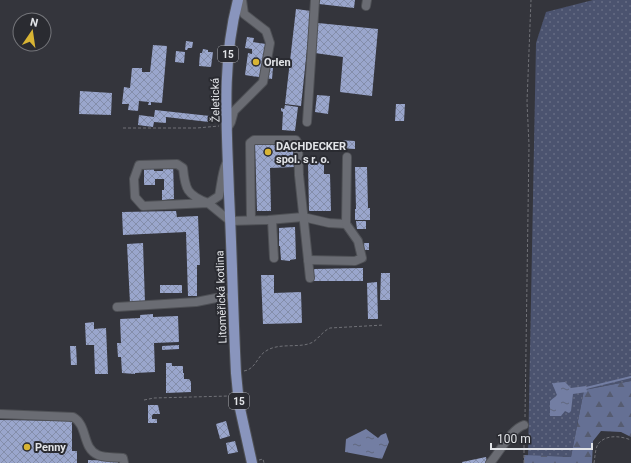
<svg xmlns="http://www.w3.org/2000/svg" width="631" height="463" font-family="Roboto,sans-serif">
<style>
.grass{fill:url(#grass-dots)}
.forest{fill:url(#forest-firs)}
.water{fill:url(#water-ripples)}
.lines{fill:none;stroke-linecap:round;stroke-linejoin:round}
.stream{stroke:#737ea3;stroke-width:2}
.building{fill:url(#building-cross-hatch)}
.minor-casing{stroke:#4f5156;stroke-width:10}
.major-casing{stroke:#4f5156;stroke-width:12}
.path{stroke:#707177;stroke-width:1;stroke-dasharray:3 2;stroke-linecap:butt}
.minor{stroke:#6a6c73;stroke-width:8}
.major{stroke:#8995bd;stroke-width:10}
.poi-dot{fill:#d8b434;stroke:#2a2b31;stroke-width:1.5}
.labels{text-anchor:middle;stroke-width:4;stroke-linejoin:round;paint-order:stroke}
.shield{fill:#2a2b31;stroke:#abacb1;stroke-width:1}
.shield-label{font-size:10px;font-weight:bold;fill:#e2e4e8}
.poi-label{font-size:11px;font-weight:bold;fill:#e2e4e8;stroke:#2a2b31;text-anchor:start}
.street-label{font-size:11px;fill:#e2e4e8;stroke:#2a2b31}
</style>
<defs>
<pattern id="grass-dots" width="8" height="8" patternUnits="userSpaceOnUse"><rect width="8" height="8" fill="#4b536f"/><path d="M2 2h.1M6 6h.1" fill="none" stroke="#656c84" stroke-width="1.8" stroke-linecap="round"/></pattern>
<pattern id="forest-firs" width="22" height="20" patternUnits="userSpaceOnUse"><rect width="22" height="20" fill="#657094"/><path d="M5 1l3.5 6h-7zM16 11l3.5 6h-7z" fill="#565c71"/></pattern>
<pattern id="water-ripples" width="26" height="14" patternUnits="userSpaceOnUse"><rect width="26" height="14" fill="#737ea3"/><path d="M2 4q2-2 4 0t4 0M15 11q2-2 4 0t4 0" fill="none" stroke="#60677e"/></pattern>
<pattern id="building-cross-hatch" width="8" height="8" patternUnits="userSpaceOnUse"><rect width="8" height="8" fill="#9aa6cc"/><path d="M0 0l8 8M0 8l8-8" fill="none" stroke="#848eaa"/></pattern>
</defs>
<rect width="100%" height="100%" fill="#34353c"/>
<polygon class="grass" points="593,0 631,0 631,381 584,390 571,457 528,456 536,43 546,12"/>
<polygon class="forest" points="631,381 631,437 621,432 601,431 593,441 592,463 524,463 524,455 571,457 584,390"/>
<g class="water">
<polygon points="565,382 571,388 586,386 587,392 573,394 571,411 569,413 565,411 561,416 550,416 550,401 557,395 552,383"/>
<polygon points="366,429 378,438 381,435 386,433 389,442 382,459 345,452 346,439"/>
</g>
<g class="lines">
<polyline class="stream" points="586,388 631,377"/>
</g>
<g class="building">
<polygon points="320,0 355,0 354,8 319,4"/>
<polygon points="296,9 311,11 301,106 285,104"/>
<polygon points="318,23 378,29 372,96 340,92 343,57 315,53"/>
<polygon points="247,37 254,38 253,42 266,44 262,66 273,68 272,79 245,75 248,53 252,54 252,49 245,48"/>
<polygon points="186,41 193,42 192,48 188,48 187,50 185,50"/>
<polygon points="153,45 167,46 162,103 151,102 151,105 148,105 149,102 139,101 138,111 128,110 129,104 122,104 124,87 130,88 132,68 142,68 142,72 150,72"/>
<polygon points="203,49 208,50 208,52 213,52 211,67 199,66 200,53 202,53"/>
<polygon points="176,51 185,52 184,63 175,62"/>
<polygon points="80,91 112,93 111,115 79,114"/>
<polygon points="317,95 330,96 328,114 315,112"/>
<polygon points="396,104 405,104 404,121 395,121"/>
<polygon points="285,105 298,107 295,131 282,130 283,112 281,111 281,108 284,109"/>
<polygon points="155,110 210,116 209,122 166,117 166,123 154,122 153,127 138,125 139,115 154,117"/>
<polygon points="338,140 355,141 355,149 337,148"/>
<polygon points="293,143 294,167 270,168 271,211 257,211 255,144"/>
<polygon points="163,160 173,160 174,199 162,200 162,190 164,190 164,179 155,179 155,185 144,185 144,166 154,166 154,171 163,171"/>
<polygon points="308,162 324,162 324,174 330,174 331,211 309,211"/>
<polygon points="355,167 367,167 368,208 370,208 370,220 355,220 355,209 356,209"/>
<polygon points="176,211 177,217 198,216 200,265 197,265 197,296 188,296 186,232 123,235 122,212"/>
<polygon points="356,221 366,221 366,229 357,229"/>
<polygon points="295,227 296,259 290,260 290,261 281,260 280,246 279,246 279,228"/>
<polygon points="143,243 145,303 130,303 127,244"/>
<rect x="364" y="243" width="5" height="7"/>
<polygon points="363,268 363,281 314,281 314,269"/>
<polygon points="381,273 390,273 390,300 380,300"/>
<polygon points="261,275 274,275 274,293 301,292 302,323 263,324"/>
<polygon points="377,282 378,319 368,319 367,283"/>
<rect x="160" y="285" width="22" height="8"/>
<polygon points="153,314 153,317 178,316 179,342 154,343 155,372 135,373 135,374 122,373 121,357 118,357 117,343 121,343 120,319 140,318 140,315"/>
<polygon points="94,322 94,329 106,328 108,374 95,374 94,345 86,345 85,323"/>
<polygon points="179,345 179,349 162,350 162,346"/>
<polygon points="70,346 76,346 77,365 71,365"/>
<polygon points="166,363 172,363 172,366 183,366 183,373 184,373 184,379 189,379 191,382 191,392 166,393"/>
<polygon points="148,405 158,405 160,414 153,414 152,416 152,419 157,419 157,423 148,423"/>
<polygon points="0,420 72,421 72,451 77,451 77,463 0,463"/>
<polygon points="226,421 230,436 220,439 216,424"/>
<polygon points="235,441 238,452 228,454 226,443"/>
<polygon points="486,457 487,463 462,463 462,462"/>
<polygon points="88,460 118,461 118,463 88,463"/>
</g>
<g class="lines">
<g class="minor-casing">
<g id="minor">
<polyline points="366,6 367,0"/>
<polyline points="307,122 315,0"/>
<polyline points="227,129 231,122 234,111 263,82 270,43 266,31 244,14 242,0"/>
<path d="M226,164c-4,8 -5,23 -7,32l-11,7c-21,-8 -23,-14 -25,-35l-6,-4 -38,1 -5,14 1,18 8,9 65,-3 22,18 38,-1 35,-3 26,6 17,1"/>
<polyline points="251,220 250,143 254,140 296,140 298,144 299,175 310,278"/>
<polyline points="272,220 274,258"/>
<polyline points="308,260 355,261 362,258 358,241 346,224 347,157"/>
<polyline points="117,307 196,302 216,298 232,297"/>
<path d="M0,414l73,3c15,8 9,32 25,38 7,3 17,2 25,3l1,5"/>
<path d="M490,463c10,-11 21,-34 34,-38"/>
</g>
</g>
<g class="major-casing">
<path id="major" d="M238,0c-17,64 -11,129 -9,194 3,60 4,119 7,179l3,31 13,59"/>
</g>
<g class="path">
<polyline points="123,128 197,128 219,126"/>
<path d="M244,371c12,-2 13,-15 22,-20 13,-9 35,-2 47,-9 6,-4 10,-11 17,-14l54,-3"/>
<polyline points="144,400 154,398 229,396"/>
<polyline points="525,417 529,145 527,102 531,0"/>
<polyline points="259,460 263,459 264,463"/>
<polyline points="524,463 524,434"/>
<path d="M594,463c1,-5 1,-14 4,-19 8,-10 23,-8 33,-4"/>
</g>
<use href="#minor" class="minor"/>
<use href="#major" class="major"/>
</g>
<g class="poi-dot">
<circle cx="256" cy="62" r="4"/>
<circle cx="268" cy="152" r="4"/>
<circle cx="27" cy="447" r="4"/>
</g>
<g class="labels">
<g class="shield">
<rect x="218" y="46" width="20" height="16" rx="3"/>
<rect x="229" y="393" width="20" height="16" rx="3"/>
</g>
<g class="shield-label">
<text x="228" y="58">15</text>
<text x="239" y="405">15</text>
</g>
<g class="poi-label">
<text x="264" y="66">Orlen</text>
<text x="276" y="150">DACHDECKER<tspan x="276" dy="13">spol. s r. o.</tspan></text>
<text x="35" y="451">Penny</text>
</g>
<g class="street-label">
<text transform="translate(215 100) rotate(-91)" y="4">Želetická</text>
<text transform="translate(221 297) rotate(-92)" y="4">Litoměřická kotlina</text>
</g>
</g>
<g transform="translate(32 32) rotate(13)"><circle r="19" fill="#2a2b31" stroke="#74757a"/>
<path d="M0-3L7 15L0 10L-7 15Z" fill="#d8b434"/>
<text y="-6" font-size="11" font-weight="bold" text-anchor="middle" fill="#e2e4e8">N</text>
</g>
<path d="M491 443v6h101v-6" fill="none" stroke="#e2e4e8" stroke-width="2"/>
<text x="497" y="443" font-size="12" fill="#e2e4e8" stroke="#2a2b31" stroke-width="3" paint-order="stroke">100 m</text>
</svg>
